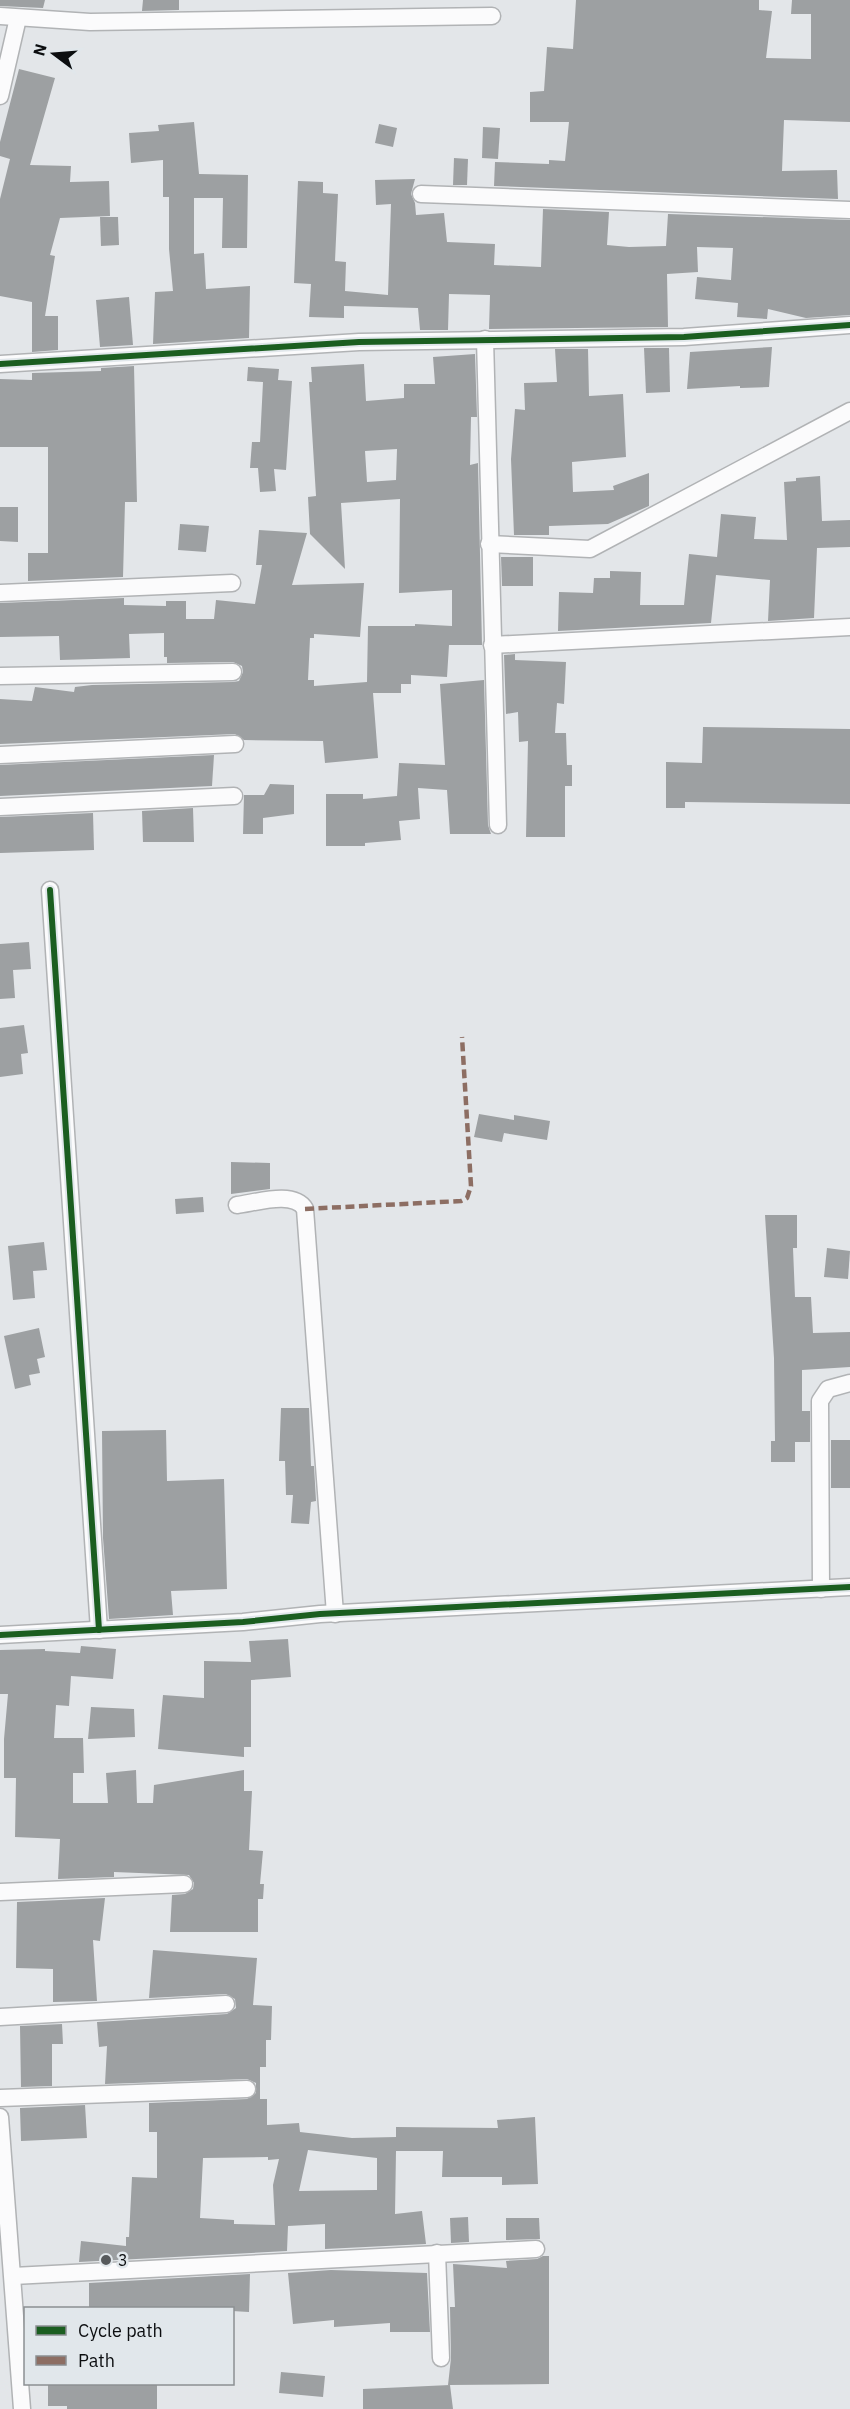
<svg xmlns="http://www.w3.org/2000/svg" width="850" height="2409" font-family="'IBM Plex Sans',sans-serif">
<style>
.building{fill:#9da0a2;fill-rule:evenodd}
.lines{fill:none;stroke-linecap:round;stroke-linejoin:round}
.street-casing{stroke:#b1b3b5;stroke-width:19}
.street{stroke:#fbfbfc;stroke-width:16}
.quiet{stroke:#8d6e63;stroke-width:4.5;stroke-dasharray:9 4.5;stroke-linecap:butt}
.cycleway-casing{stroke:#e1e7eb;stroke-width:10}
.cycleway{stroke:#1b5e20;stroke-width:6}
.poi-dot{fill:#575a5c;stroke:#e1e7eb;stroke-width:2}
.labels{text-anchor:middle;stroke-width:5;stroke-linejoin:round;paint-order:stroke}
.poi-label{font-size:16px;fill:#0c0e10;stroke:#e1e7eb;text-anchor:start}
</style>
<rect width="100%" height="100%" fill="#e3e6e9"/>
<g class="building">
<polygon points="0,0 45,0 43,8 0,6"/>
<polygon points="143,0 179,0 179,10 142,11"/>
<polygon points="576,0 759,0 759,10 772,11 766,58 811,59 811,14 791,14 792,0 850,0 850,122 784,120 782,171 837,170 838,199 494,186 495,162 549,164 549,160 565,161 569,122 530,122 530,92 544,91 547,47 573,49"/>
<polygon points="19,69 55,78 30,165 71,166 70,182 109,181 110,216 60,218 50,255 55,256 45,316 58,316 58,350 32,352 32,302 0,296 0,199 10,159 0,156 0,142"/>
<polygon points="194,122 199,174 248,175 247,248 222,248 223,198 194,198 194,254 204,253 206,289 250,286 249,338 153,344 155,292 173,291 169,249 169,197 163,197 163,160 131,163 129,133 159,131 158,125"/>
<polygon points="379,124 397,128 393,147 375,143"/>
<polygon points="483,127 500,128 498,159 482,158"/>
<polygon points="454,158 468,159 467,185 453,185"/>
<polygon points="415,179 411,194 415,203 416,215 444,213 447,242 495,244 494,265 541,267 543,209 609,212 607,245 629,247 666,246 668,214 850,220 850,315 806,318 768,309 767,319 737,317 738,303 695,299 697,277 731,280 733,248 697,247 698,272 667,274 668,327 489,329 490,295 449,294 448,330 420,330 418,308 344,306 344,318 309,317 311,284 294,283 298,181 323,182 323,193 338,194 335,261 346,262 345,291 388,295 391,204 376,205 375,180"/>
<polygon points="100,217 118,217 119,245 101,246"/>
<polygon points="129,297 133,345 100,347 96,300"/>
<polygon points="772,347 769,387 740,388 740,386 687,389 690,352"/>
<polygon points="644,348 669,348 670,392 646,393"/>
<polygon points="555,349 588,349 589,396 623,394 626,457 572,462 573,492 614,490 613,486 649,473 649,506 608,524 549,526 549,535 514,535 511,459 515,409 525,410 524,383 557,382"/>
<path d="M475,354l2,63h-6l-1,48 8,-2 4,182h-33l-2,32 -36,-2v9h-10v9h-28l5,65 -53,5 -2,-22 -79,-1 -9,-6 -235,10v-45l32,2 3,-14 39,5 1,-5 17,-2 141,-3 6,-1 4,-9 -1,-6 -9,-4 -66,1v-6h-3v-24l-35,1 1,24 -70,2 -1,-24 -59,1v-34l124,-5v7l42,1v-5h20v18h28l2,-19 39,4 7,-39h-6l3,-35 48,3 -15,52 72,-2 -4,54 -46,-3v4h-4l-2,42h6v6l53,-4 1,-56h47v-2l37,2v-36l-53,3 1,-94 -59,4 4,66 -35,-35 -2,-37 8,-1 -7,-114h3l-1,-15 53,-3 2,37 38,-3v-14h31l-2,-27zM397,449l-1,31 -29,2 -2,-31z"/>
<polygon points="134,366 137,502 125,502 123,577 28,581 28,553 48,553 48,447 0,447 0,379 32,380 32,373 101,371 101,368"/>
<polygon points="248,367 279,369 278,380 292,381 286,470 274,469 276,491 260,492 258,468 250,468 252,442 260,442 263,382 247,381"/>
<polygon points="820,476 822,521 850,520 850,547 817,548 814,618 768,621 770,580 716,575 711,623 558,631 559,592 593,593 594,578 610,578 610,571 641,572 640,605 684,605 689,554 717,557 721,514 756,517 754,539 787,540 784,482 796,481 796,478"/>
<polygon points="0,507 18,507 18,542 0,541"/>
<polygon points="180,524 209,526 206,552 178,550"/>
<polygon points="501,557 533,557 533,586 502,586"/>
<polygon points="515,654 515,660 566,662 564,704 557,703 555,733 566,733 567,765 572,765 572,786 565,786 565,837 526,837 528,741 519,742 518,712 506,714 504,655"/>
<polygon points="484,680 488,825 491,834 450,834 447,790 418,788 420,819 399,821 401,840 365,843 365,846 326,846 326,794 363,794 363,799 397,796 399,763 445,765 440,684"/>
<polygon points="703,727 850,729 850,804 685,802 685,808 666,808 666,762 702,763"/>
<polygon points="214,755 212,786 0,796 0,765"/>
<polygon points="270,784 294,785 294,814 263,818 263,834 243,834 244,795 264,795"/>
<polygon points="193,808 194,842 143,842 142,811"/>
<polygon points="93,813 94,850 0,853 0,817"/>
<polygon points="29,942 31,969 13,970 15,998 0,999 0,944"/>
<polygon points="24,1025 28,1053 21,1054 23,1074 0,1077 0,1028"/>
<polygon points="479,1114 514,1120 514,1115 550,1121 547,1140 504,1133 502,1142 474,1137"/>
<polygon points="231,1162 270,1163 270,1189 231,1194"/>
<polygon points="203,1197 204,1212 176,1214 175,1199"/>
<polygon points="765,1215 797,1215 797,1248 793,1248 795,1297 811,1297 813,1333 850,1332 850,1367 802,1370 802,1411 810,1411 810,1442 795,1442 795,1462 771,1462 771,1441 775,1441 774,1358"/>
<polygon points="44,1242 47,1270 33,1271 35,1298 13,1300 8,1246"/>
<polygon points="827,1248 850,1251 848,1279 824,1277"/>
<polygon points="39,1328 45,1357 37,1359 40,1373 29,1375 31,1385 15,1389 4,1336"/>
<polygon points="281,1408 309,1408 311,1466 314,1466 316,1501 311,1502 309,1524 291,1523 293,1495 286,1495 285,1461 279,1461"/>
<polygon points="166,1430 167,1481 224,1479 227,1589 171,1591 173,1615 109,1619 103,1538 102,1431"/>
<rect x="831" y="1440" width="19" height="48"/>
<polygon points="288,1639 291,1677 251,1680 251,1747 244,1747 244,1757 158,1749 163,1695 204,1698 204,1661 251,1662 249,1641"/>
<polygon points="81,1646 116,1649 113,1679 71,1676 69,1706 56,1705 54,1738 83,1738 84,1773 73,1773 73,1803 108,1803 106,1773 136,1770 137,1803 153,1803 154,1785 244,1770 244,1791 252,1791 249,1850 263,1851 260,1884 264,1884 263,1899 258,1899 258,1932 170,1932 172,1895 185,1894 193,1889 194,1883 189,1875 114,1872 114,1877 58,1879 60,1839 15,1837 16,1778 4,1778 4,1739 8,1694 0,1694 0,1650 45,1649 45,1651 80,1653"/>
<polygon points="91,1707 134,1709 135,1737 88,1739"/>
<polygon points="105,1898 100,1941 93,1940 97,2001 53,2002 53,1969 16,1968 17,1902"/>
<path d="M153,1950l104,8 -4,47 19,1 -1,34h-5v27h-6v32h7v26l32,-2 1,9 52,6 44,-1v-10l102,1 -1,-8 38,-3 3,67 -36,1v-8h-60l1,-26h-47l-1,63 27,-3 4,33 -101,5v-25l-37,2 -1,25 -208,11 2,-21 45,5v-9h3l3,-60 25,1v-46h-8v-29l98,-4 9,-6v-10l-9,-4 -142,5 2,-38 -8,1 -2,-25 130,-8 9,-6 -1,-9 -9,-5 -77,4zM308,2150l69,8v32l-78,1zM268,2157v3l11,-1 -6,26 2,40 -41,-1v-4l-34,-2 3,-60z"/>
<polygon points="62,2024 63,2044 52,2044 52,2086 21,2087 20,2026"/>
<polygon points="85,2105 87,2138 21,2141 20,2108"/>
<polygon points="468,2217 469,2242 451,2243 450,2218"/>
<polygon points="506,2218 539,2218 540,2239 506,2240"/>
<polygon points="543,2256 549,2256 549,2384 448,2385 451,2358 450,2307 455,2307 453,2264 507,2268 506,2261 537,2259"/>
<polygon points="331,2270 427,2273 430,2332 390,2332 390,2323 334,2327 334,2320 293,2324 288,2273"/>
<polygon points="250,2274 249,2312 232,2311 232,2308 89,2308 89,2283"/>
<polygon points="281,2372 325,2376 323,2397 279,2393"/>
<polygon points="48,2384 157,2384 157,2409 67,2409 67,2406 48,2406"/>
<polygon points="450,2385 453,2409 363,2409 363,2389"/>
</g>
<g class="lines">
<g class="street-casing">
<g id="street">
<polyline points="0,16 90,22 492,16"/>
<polyline points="0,96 18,18"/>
<polyline points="421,194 850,210"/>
<polyline points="485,339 498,825"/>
<polyline points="0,364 359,342 684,337 850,325"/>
<polyline points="489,544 590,549 850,411"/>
<polyline points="0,593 232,583"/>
<polyline points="492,645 850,627"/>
<polyline points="0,676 233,672"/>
<polyline points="0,755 235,744"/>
<polyline points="0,807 234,796"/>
<polyline points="50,890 99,1630"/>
<path d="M237,1205c18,-2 57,-15 68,4l30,405"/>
<polyline points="821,1589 820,1401 828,1389 850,1383"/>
<polyline points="0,1635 243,1622 320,1614 850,1587"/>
<polyline points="0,1892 184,1884"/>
<polyline points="0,2017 226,2004"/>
<polyline points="0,2098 247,2089"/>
<polyline points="0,2117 22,2409"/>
<polyline points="437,2253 441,2358"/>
<polyline points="13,2276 536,2249"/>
</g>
</g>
<use href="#street" class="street"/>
<polyline class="quiet" points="305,1209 461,1201 467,1198 471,1186 462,1037"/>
<g class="cycleway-casing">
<g id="cycleway">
<polyline points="0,364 359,342 684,337 850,325"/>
<polyline points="50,890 99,1630"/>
<polyline points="0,1635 243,1622 320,1614 850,1587"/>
</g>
</g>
<use href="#cycleway" class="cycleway"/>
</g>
<circle class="poi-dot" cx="106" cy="2260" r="6"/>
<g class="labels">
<g class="poi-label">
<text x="118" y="2266">3</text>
</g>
</g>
<rect x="24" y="2307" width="210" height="78" fill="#e1e7eb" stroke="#8c9093" stroke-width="1.5"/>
<rect x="36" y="2326" width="30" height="9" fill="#1b5e20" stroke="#8c9093" stroke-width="1.5"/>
<text x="78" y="2337" font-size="18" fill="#0c0e10">Cycle path</text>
<rect x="36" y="2356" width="30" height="9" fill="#8d6e63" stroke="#8c9093" stroke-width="1.5"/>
<text x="78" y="2367" font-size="18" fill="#0c0e10">Path</text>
<g transform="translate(54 54) rotate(286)" stroke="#e1e7eb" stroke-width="4.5" paint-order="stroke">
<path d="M0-4.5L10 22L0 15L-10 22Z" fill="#0c0e10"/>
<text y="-9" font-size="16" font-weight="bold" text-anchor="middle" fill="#0c0e10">N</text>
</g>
</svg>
